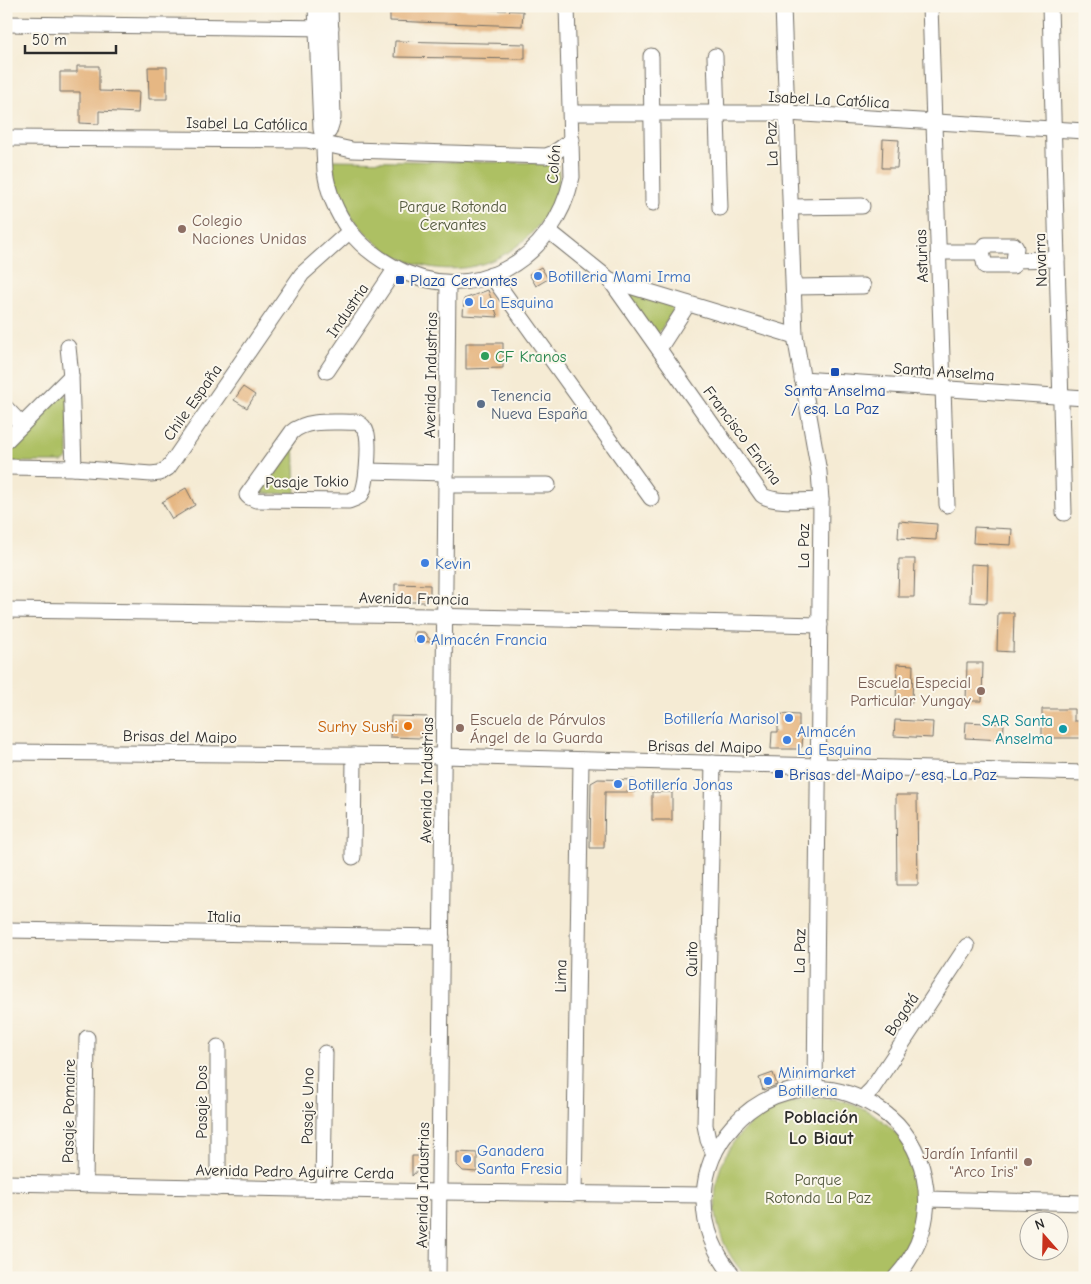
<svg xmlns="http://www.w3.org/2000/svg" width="1091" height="1284" font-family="'Comic Neue',sans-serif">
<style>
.green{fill:#adc064;stroke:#6c7648}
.building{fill:#e6b783}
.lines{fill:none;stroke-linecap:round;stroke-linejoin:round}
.minor-casing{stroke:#726e66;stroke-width:17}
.minor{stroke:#fff;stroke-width:15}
.education-dot{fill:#8d6e63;stroke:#fbf7ec;stroke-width:2}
.shop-dot{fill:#3f7fe0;stroke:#fbf7ec;stroke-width:2}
.transit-dot{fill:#1a4fb4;stroke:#fbf7ec;stroke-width:2}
.leisure-dot{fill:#2e9e5b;stroke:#fbf7ec;stroke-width:2}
.service-dot{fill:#5c6f8a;stroke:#fbf7ec;stroke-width:2}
.food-dot{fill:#e8710a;stroke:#fbf7ec;stroke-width:2}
.culture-dot{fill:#0f9aa8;stroke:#fbf7ec;stroke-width:2}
.labels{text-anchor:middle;stroke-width:4;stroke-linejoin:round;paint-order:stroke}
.street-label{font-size:16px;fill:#2b2b2b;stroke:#fbf7ec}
.park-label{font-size:16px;fill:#52583c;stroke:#fbf7ec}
.education-label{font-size:16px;fill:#785e54;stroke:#fbf7ec;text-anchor:start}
.shop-label{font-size:16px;fill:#366cbe;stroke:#fbf7ec;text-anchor:start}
.transit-label{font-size:16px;fill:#164399;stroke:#fbf7ec;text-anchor:start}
.leisure-label{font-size:16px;fill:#27864d;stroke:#fbf7ec;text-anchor:start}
.service-label{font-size:16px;fill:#4e5e75;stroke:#fbf7ec;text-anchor:start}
.culture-label{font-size:16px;fill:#0d838f;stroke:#fbf7ec;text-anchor:end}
.food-label{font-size:16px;fill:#c56008;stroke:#fbf7ec;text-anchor:end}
.neighbourhood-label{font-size:18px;font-weight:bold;fill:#2b2b2b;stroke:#fbf7ec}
</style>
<rect width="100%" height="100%" fill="#fbf7ec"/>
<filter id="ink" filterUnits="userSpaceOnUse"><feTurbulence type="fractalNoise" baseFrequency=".02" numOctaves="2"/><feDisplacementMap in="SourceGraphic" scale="10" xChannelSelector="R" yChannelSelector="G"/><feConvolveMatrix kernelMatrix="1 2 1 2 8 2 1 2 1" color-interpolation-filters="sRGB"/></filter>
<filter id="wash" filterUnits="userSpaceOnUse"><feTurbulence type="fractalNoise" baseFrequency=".0096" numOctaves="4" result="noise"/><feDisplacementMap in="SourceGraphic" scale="20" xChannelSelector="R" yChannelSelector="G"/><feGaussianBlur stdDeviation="1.12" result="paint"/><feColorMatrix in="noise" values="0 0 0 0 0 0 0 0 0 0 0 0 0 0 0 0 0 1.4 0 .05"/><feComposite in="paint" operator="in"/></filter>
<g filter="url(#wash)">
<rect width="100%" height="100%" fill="#f5ebd4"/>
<g class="green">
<path d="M332,160l225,3c0,4 2,10 2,15 0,15 -10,33 -19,45 -50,66 -146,59 -190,-10 -11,-16 -15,-34 -18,-53z"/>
<polygon points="620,288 677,306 655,338"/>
<polygon points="60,391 68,398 68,458 63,462 6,462 6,445"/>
<polygon points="294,438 296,494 255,493"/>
<path d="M814,1098l21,1 19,5 18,9 16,12 14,15 17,36 2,40 -13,38 -20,24h-140c-47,-46 -44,-125 13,-162 16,-11 34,-15 53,-18z"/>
</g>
<g id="blocks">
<g class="building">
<polygon points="390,6 523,11 522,26 390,21"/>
<polygon points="395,41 525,44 525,59 394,57"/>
<polygon points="77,66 99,66 99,91 139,92 138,113 99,111 99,124 80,123 80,92 60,92 60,72 77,72"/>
<polygon points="148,67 167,67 167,99 149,99"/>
<polygon points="883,139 899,140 897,168 882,168"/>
<polygon points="541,267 548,279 536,286 529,274"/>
<polygon points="488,290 498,317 463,315 464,299"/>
<polygon points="466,343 503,343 503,368 466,369"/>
<polygon points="243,387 255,395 247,408 234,400"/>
<polygon points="186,488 195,505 172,519 162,502"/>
<polygon points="899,521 937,524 936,540 898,538"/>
<polygon points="974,527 1012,529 1011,545 973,543"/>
<polygon points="899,559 915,559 914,597 898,597"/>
<polygon points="971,564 988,565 987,603 970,602"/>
<polygon points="395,584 430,585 430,597 425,602 395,602"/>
<polygon points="998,613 1014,613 1013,652 997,651"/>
<polygon points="415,632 424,632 432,642 414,641"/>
<polygon points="967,663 983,663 982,701 966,701"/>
<polygon points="897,664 913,665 912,703 896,703"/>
<polygon points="1042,709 1074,709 1074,721 1085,721 1085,738 1042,738"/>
<polygon points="778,714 799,715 799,732 803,732 802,747 799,749 771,749 772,732 778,732"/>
<polygon points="391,716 427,717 426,735 420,738 390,737"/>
<polygon points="895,720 933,722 932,738 894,736"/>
<polygon points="966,722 1004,724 1003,740 965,738"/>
<polygon points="598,779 635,780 635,792 605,792 604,848 590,848 591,783"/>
<rect x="652" y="792" width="20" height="28"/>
<polygon points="896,795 917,795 918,885 897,885"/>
<polygon points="773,1073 777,1085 763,1090 759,1078"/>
<polygon points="457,1152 477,1153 477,1172 463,1171 457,1165"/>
<polygon points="412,1156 422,1156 422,1165 412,1176"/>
</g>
</g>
</g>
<g filter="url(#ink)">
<use href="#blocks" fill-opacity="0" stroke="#726e66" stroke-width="1"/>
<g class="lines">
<g class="minor-casing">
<g id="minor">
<path d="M316,6l5,123c4,13 3,28 4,42 3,22 11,41 24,59 11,15 27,27 43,36 79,44 162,-5 180,-89l-5,-171"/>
<polyline points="783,6 795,336 819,472 821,500 815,1089"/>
<polyline points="930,6 947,505"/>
<polyline points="1050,6 1064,513"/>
<polyline points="6,24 331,28"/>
<polyline points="651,56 653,203"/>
<polyline points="715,56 720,208"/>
<polyline points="571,113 787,113 1085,131"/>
<polyline points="324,137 329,131 333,118 330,6"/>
<polyline points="6,138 307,140 352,150 546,156 554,153 572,140"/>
<polyline points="791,207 862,206"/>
<path d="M549,231l61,49 152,215c12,9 44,5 59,5"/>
<polygon points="986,245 1014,245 1016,248 1013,266 985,266 982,252"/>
<polyline points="939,252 982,252"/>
<polyline points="1014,260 1057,259"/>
<polyline points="491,275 651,498"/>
<polyline points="610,280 795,336"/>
<polyline points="794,287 863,286"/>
<polyline points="68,347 71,376 74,468"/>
<polyline points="659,349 688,304"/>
<polyline points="327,371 396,268"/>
<polyline points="802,379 1085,398"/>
<polyline points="6,408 22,425"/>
<path d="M357,422c5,3 8,5 10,12 2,11 1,55 -7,62 -3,2 -8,4 -11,5l-93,-1 -7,-3 -2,-2 45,-63c16,-14 45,-9 65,-10z"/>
<polyline points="6,441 71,376"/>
<polyline points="6,467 74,468 151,474 160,473 168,468 302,274 350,231"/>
<polyline points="367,471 446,473"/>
<polyline points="446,485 548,485"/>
<polyline points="6,610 430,616 820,625"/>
<polyline points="6,752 443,756 1085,773"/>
<polyline points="713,763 705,1125 708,1140 714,1154"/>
<polyline points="353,857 354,755"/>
<polyline points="6,930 442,937"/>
<polyline points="218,1047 218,1188"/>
<polyline points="862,1099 872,1089 967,946"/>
<polyline points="6,1183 439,1192 704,1195"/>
<polyline points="85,1185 87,1038"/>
<polyline points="323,1190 325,1053"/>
<polyline points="574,1194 581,760"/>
<polyline points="927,1199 1085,1203"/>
<polyline points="438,1278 448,283"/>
<path d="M735,1278c-91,-106 37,-245 147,-167 22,15 37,40 42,66 8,37 -3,73 -29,101"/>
</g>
</g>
<use href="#minor" class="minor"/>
</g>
</g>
<g class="education-dot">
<circle cx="182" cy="229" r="5"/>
<circle cx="981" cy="691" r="5"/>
<circle cx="460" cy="728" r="5"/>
<circle cx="1028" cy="1162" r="5"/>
</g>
<g class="shop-dot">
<circle cx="538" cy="276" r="5"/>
<circle cx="469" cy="302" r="5"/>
<circle cx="425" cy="563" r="5"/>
<circle cx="421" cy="639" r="5"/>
<circle cx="789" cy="718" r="5"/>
<circle cx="787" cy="740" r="5"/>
<circle cx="618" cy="784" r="5"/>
<circle cx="768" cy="1081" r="5"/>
<circle cx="467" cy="1159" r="5"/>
</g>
<g class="transit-dot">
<rect x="395" y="275" width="10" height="10" rx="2.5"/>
<rect x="830" y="367" width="10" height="10" rx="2.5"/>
<rect x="774" y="769" width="10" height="10" rx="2.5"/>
</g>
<circle class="leisure-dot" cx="485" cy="356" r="5"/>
<circle class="service-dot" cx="481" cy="404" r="5"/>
<circle class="food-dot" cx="408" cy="726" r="5"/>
<circle class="culture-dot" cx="1063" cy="729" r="5"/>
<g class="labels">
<g class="street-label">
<text transform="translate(829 99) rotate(3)" y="6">Isabel La Católica</text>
<text transform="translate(247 123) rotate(1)" y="6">Isabel La Católica</text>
<text transform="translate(771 144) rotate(-92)" y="6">La Paz</text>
<text transform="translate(553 164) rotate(-86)" y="6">Colón</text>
<text transform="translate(921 256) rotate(-92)" y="6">Asturias</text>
<text transform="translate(1040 260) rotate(-92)" y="6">Navarra</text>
<text transform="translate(347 310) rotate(-56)" y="6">Industria</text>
<text transform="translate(944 371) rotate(4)" y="6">Santa Anselma</text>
<text transform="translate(430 375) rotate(-89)" y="6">Avenida Industrias</text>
<text transform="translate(192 402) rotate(-55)" y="6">Chile España</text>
<text transform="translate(743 435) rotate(53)" y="6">Francisco Encina</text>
<text transform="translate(307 481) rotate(-1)" y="6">Pasaje Tokio</text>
<text transform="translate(803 546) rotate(-90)" y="6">La Paz</text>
<text transform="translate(414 598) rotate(1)" y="6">Avenida Francia</text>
<text transform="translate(180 736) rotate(1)" y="6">Brisas del Maipo</text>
<text transform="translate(705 746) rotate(1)" y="6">Brisas del Maipo</text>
<text transform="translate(426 780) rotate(-89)" y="6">Avenida Industrias</text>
<text transform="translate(224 916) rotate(1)" y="6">Italia</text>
<text transform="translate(799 951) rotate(-89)" y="6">La Paz</text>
<text transform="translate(691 959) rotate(-89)" y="6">Quito</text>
<text transform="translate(560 976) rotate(-89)" y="6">Lima</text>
<text transform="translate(901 1014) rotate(-56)" y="6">Bogotá</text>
<text transform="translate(201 1102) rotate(-90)" y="6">Pasaje Dos</text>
<text transform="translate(307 1106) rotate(-89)" y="6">Pasaje Uno</text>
<text transform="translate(68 1111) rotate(-89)" y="6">Pasaje Pomaire</text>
<text transform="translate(295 1171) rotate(1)" y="6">Avenida Pedro Aguirre Cerda</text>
<text transform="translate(422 1185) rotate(-89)" y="6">Avenida Industrias</text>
</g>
<g class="park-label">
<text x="453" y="212">Parque Rotonda<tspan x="453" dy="18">Cervantes</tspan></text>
<text x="818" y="1185">Parque<tspan x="818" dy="18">Rotonda La Paz</tspan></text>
</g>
<g class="education-label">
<text x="192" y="226">Colegio<tspan x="192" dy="18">Naciones Unidas</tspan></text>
<text x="971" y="688" text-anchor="end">Escuela Especial<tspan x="971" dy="18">Particular Yungay</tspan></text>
<text x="470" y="725">Escuela de Párvulos<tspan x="470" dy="18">Ángel de la Guarda</tspan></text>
<text x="1018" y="1159" text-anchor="end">Jardín Infantil<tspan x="1018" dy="18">"Arco Iris"</tspan></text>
</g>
<g class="shop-label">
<text x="548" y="282">Botilleria Mami Irma</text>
<text x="479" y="308">La Esquina</text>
<text x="435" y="569">Kevin</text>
<text x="431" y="645">Almacén Francia</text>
<text x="779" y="724" text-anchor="end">Botillería Marisol</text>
<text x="797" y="737">Almacén<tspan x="797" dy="18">La Esquina</tspan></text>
<text x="628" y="790">Botillería Jonas</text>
<text x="778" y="1078">Minimarket<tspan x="778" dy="18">Botilleria</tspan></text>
<text x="477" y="1156">Ganadera<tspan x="477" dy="18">Santa Fresia</tspan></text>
</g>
<g class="transit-label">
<text x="410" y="286">Plaza Cervantes</text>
<text x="835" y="396" text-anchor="middle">Santa Anselma<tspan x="835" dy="18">/ esq. La Paz</tspan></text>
<text x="789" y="780">Brisas del Maipo / esq. La Paz</text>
</g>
<g class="leisure-label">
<text x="495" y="362">CF Kranos</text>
</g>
<g class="service-label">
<text x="491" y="401">Tenencia<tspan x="491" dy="18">Nueva España</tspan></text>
</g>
<g class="culture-label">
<text x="1053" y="726">SAR Santa<tspan x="1053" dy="18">Anselma</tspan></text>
</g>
<g class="food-label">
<text x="398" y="732">Surhy Sushi</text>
</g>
<g class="neighbourhood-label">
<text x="821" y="1123">Población<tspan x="821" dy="21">Lo Biaut</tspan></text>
</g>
</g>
<rect width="1091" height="1284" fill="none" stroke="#fbf7ec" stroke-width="25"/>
<g transform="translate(1044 1236) rotate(340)"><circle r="24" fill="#fbf7ec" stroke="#a8a59f"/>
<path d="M0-4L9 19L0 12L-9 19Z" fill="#c8321e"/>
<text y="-8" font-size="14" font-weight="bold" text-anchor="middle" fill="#2b2b2b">N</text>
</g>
<path d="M25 45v8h91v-8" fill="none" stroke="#2b2b2b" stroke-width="2.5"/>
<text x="32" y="45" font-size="15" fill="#2b2b2b" stroke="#fbf7ec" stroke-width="4" paint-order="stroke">50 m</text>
</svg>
